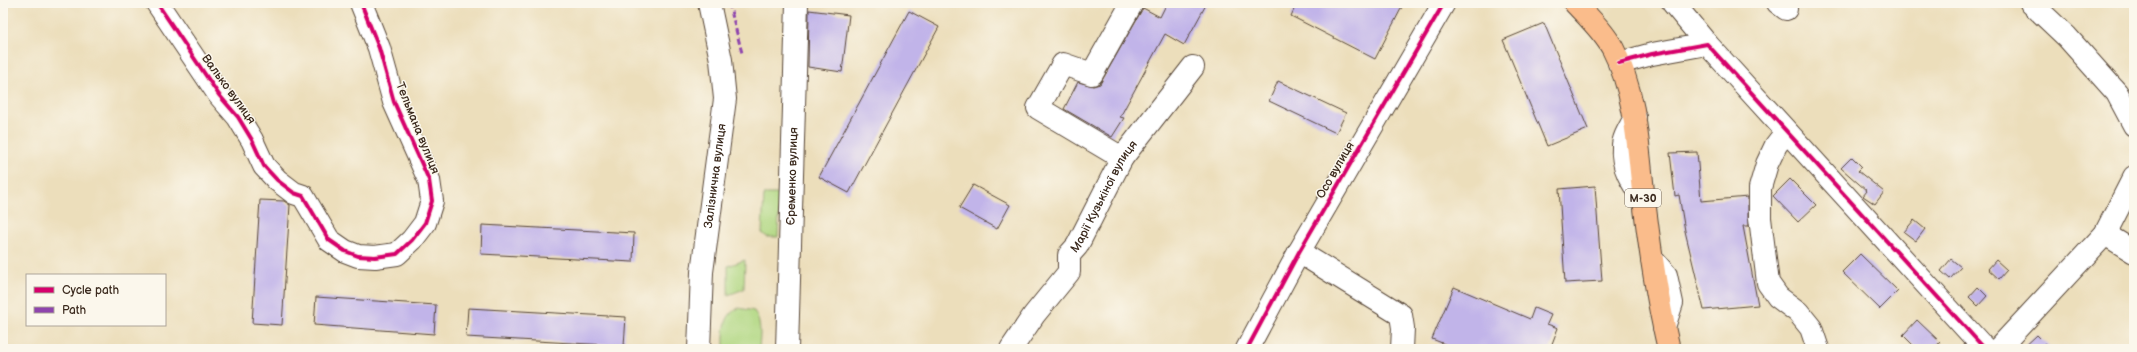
<svg xmlns="http://www.w3.org/2000/svg" width="2137" height="352" font-family="'Balsamiq Sans',sans-serif">
<style>
.green{fill:#b0d781;stroke:#768050}
.building{fill:#c1b4e9}
.lines{fill:none;stroke-linecap:round;stroke-linejoin:round}
.minor-casing{stroke:#564536;stroke-width:24}
.highway-casing{stroke:#564536;stroke-width:24}
.minor{stroke:#fff;stroke-width:22}
.highway{stroke:#fabc8b;stroke-width:22}
.quiet{stroke:#8e44ad;stroke-width:3;stroke-dasharray:6 3;stroke-linecap:butt}
.cycleway-casing{stroke:#fbf7ec;stroke-width:6}
.cycleway{stroke:#d6006c;stroke-width:4}
.labels{text-anchor:middle;stroke-width:3;stroke-linejoin:round;paint-order:stroke}
.shield{fill:#fbf7ec;stroke:#75685c;stroke-width:1}
.shield-label{font-size:11px;font-weight:bold;fill:#3b2a1e}
.street-label{font-size:12px;fill:#3b2a1e;stroke:#fbf7ec}
</style>
<rect width="100%" height="100%" fill="#fbf7ec"/>
<filter id="ink" filterUnits="userSpaceOnUse"><feTurbulence type="fractalNoise" baseFrequency=".025" numOctaves="2"/><feDisplacementMap in="SourceGraphic" scale="8" xChannelSelector="R" yChannelSelector="G"/><feConvolveMatrix kernelMatrix="1 2 1 2 8 2 1 2 1" color-interpolation-filters="sRGB"/></filter>
<filter id="wash" filterUnits="userSpaceOnUse"><feTurbulence type="fractalNoise" baseFrequency=".012" numOctaves="4" result="noise"/><feDisplacementMap in="SourceGraphic" scale="16" xChannelSelector="R" yChannelSelector="G"/><feGaussianBlur stdDeviation="0.9" result="paint"/><feColorMatrix in="noise" values="0 0 0 0 0 0 0 0 0 0 0 0 0 0 0 0 0 1.4 0 .05"/><feComposite in="paint" operator="in"/></filter>
<g filter="url(#wash)">
<rect width="100%" height="100%" fill="#ecdebb"/>
<g class="green">
<polygon points="764,194 780,194 778,237 767,237 762,233"/>
<polygon points="745,260 744,289 728,295 728,266"/>
<path d="M739,308l15,3c8,12 6,24 5,38h-35c0,-15 -2,-34 15,-41z"/>
</g>
<g id="blocks">
<g class="building">
<polygon points="1167,3 1207,3 1184,45 1165,34 1120,117 1124,118 1112,137 1064,109 1078,82 1093,86 1100,84 1143,8 1160,17"/>
<polygon points="1297,3 1404,3 1375,59 1291,16"/>
<polygon points="809,10 849,15 842,72 808,67"/>
<polygon points="909,11 939,27 849,193 819,177"/>
<polygon points="1544,23 1588,129 1547,146 1503,40"/>
<polygon points="1278,81 1346,113 1336,133 1269,101"/>
<polygon points="1697,152 1701,201 1748,197 1748,226 1743,226 1758,305 1704,310 1685,231 1679,195 1675,196 1670,153"/>
<polygon points="1852,157 1862,167 1858,171 1884,192 1875,204 1863,196 1867,191 1841,168"/>
<polygon points="1790,179 1816,205 1798,222 1773,196"/>
<polygon points="973,185 1010,205 997,229 959,208"/>
<polygon points="1595,186 1602,281 1565,283 1559,189"/>
<polygon points="260,200 284,201 290,205 282,325 252,323"/>
<polygon points="1914,220 1925,229 1916,241 1904,232"/>
<polygon points="482,225 634,233 633,262 481,254"/>
<polygon points="1860,254 1898,291 1880,309 1842,272"/>
<polygon points="1951,259 1961,267 1950,279 1941,271"/>
<polygon points="1996,260 2007,270 1999,279 1988,269"/>
<polygon points="1454,287 1530,319 1534,308 1551,315 1547,324 1558,328 1550,349 1457,349 1432,339"/>
<polygon points="1978,287 1987,296 1978,306 1969,297"/>
<polygon points="316,297 436,305 434,334 314,325"/>
<polygon points="468,308 626,317 624,346 466,337"/>
<polygon points="1917,320 1940,342 1934,349 1917,349 1903,335"/>
<polygon points="2037,335 2051,349 2022,349"/>
</g>
</g>
</g>
<g filter="url(#ink)">
<use href="#blocks" fill-opacity="0" stroke="#564536" stroke-width="1"/>
<g class="lines">
<g class="minor-casing">
<g id="minor">
<polyline points="157,3 219,95 238,117 252,140 264,166 277,180 294,193 303,196 329,240 345,251 358,256 375,257 397,254 412,240 425,223 432,201 429,180 394,102 379,48 361,3"/>
<polyline points="1673,3 1707,44"/>
<polyline points="1778,3 1786,9"/>
<polyline points="2031,3 2067,37 2117,93 2134,125"/>
<polyline points="1619,63 1652,54 1707,44 1985,349"/>
<path d="M1635,117c-4,9 -12,20 -12,29 -2,21 9,37 21,54"/>
<polyline points="1786,132 1776,145 1767,164 1760,188 1760,218 1768,283 1778,297 1798,312 1811,328 1818,349"/>
<polyline points="1122,158 1038,108 1063,64 1092,74 1132,3"/>
<polyline points="2105,234 2134,252"/>
<polyline points="1299,252 1401,315 1403,328 1402,349"/>
<polyline points="1652,259 1666,275 1672,303 1664,327"/>
<path id="s1" d="M699,349l3,-77 23,-173 -4,-39 -12,-57"/>
<path id="s2" d="M787,349l10,-346"/>
<path id="s3" d="M1011,349l23,-34 35,-43v-17l8,-9 45,-88 71,-91"/>
<polyline points="1247,349 1299,252 1444,3"/>
<polyline points="1998,349 2105,234 2134,177"/>
</g>
</g>
<g class="highway-casing">
<path id="highway" d="M1575,3c13,14 29,29 38,46 24,46 25,101 31,151 6,50 13,100 25,149"/>
</g>
<use href="#minor" class="minor"/>
<use href="#highway" class="highway"/>
<polyline class="quiet" points="729,3 742,53"/>
<g class="cycleway-casing">
<g id="cycleway">
<polyline points="157,3 219,95 238,117 252,140 264,166 277,180 294,193 303,196 329,240 345,251 358,256 375,257 397,254 412,240 425,223 432,201 429,180 394,102 379,48 361,3"/>
<polyline points="1619,63 1652,54 1707,44 1985,349"/>
<polyline points="1247,349 1299,252 1444,3"/>
</g>
</g>
<use href="#cycleway" class="cycleway"/>
</g>
</g>
<g class="labels">
<rect class="shield" x="1625" y="189" width="36" height="18" rx="3"/>
<g class="shield-label">
<text x="1643" y="202">М-30</text>
</g>
<g class="street-label">
<text transform="translate(229 89) rotate(54)" y="4">Валько вулиця</text>
<text transform="translate(418 128) rotate(68)" y="4">Тельмана вулиця</text>
<text transform="translate(1335 170) rotate(-60)" y="4">Осо вулиця</text>
<text dy="4" stroke="none"><textPath href="#s1" startOffset="174">Залізнична вулиця</textPath></text>
<text dy="4" stroke="none"><textPath href="#s2" startOffset="173">Єременко вулиця</textPath></text>
<text dy="4" stroke="none"><textPath href="#s3" startOffset="182">Марії Кузькіної вулиця</textPath></text>
</g>
</g>
<rect width="2137" height="352" fill="none" stroke="#fbf7ec" stroke-width="16"/>
<rect x="26" y="274" width="140" height="52" fill="#fbf7ec" stroke="#aea59a"/>
<rect x="34" y="287" width="20" height="6" fill="#d6006c" stroke="#aea59a"/>
<text x="62" y="294" font-size="12" fill="#3b2a1e">Cycle path</text>
<rect x="34" y="307" width="20" height="6" fill="#8e44ad" stroke="#aea59a"/>
<text x="62" y="314" font-size="12" fill="#3b2a1e">Path</text>
</svg>
